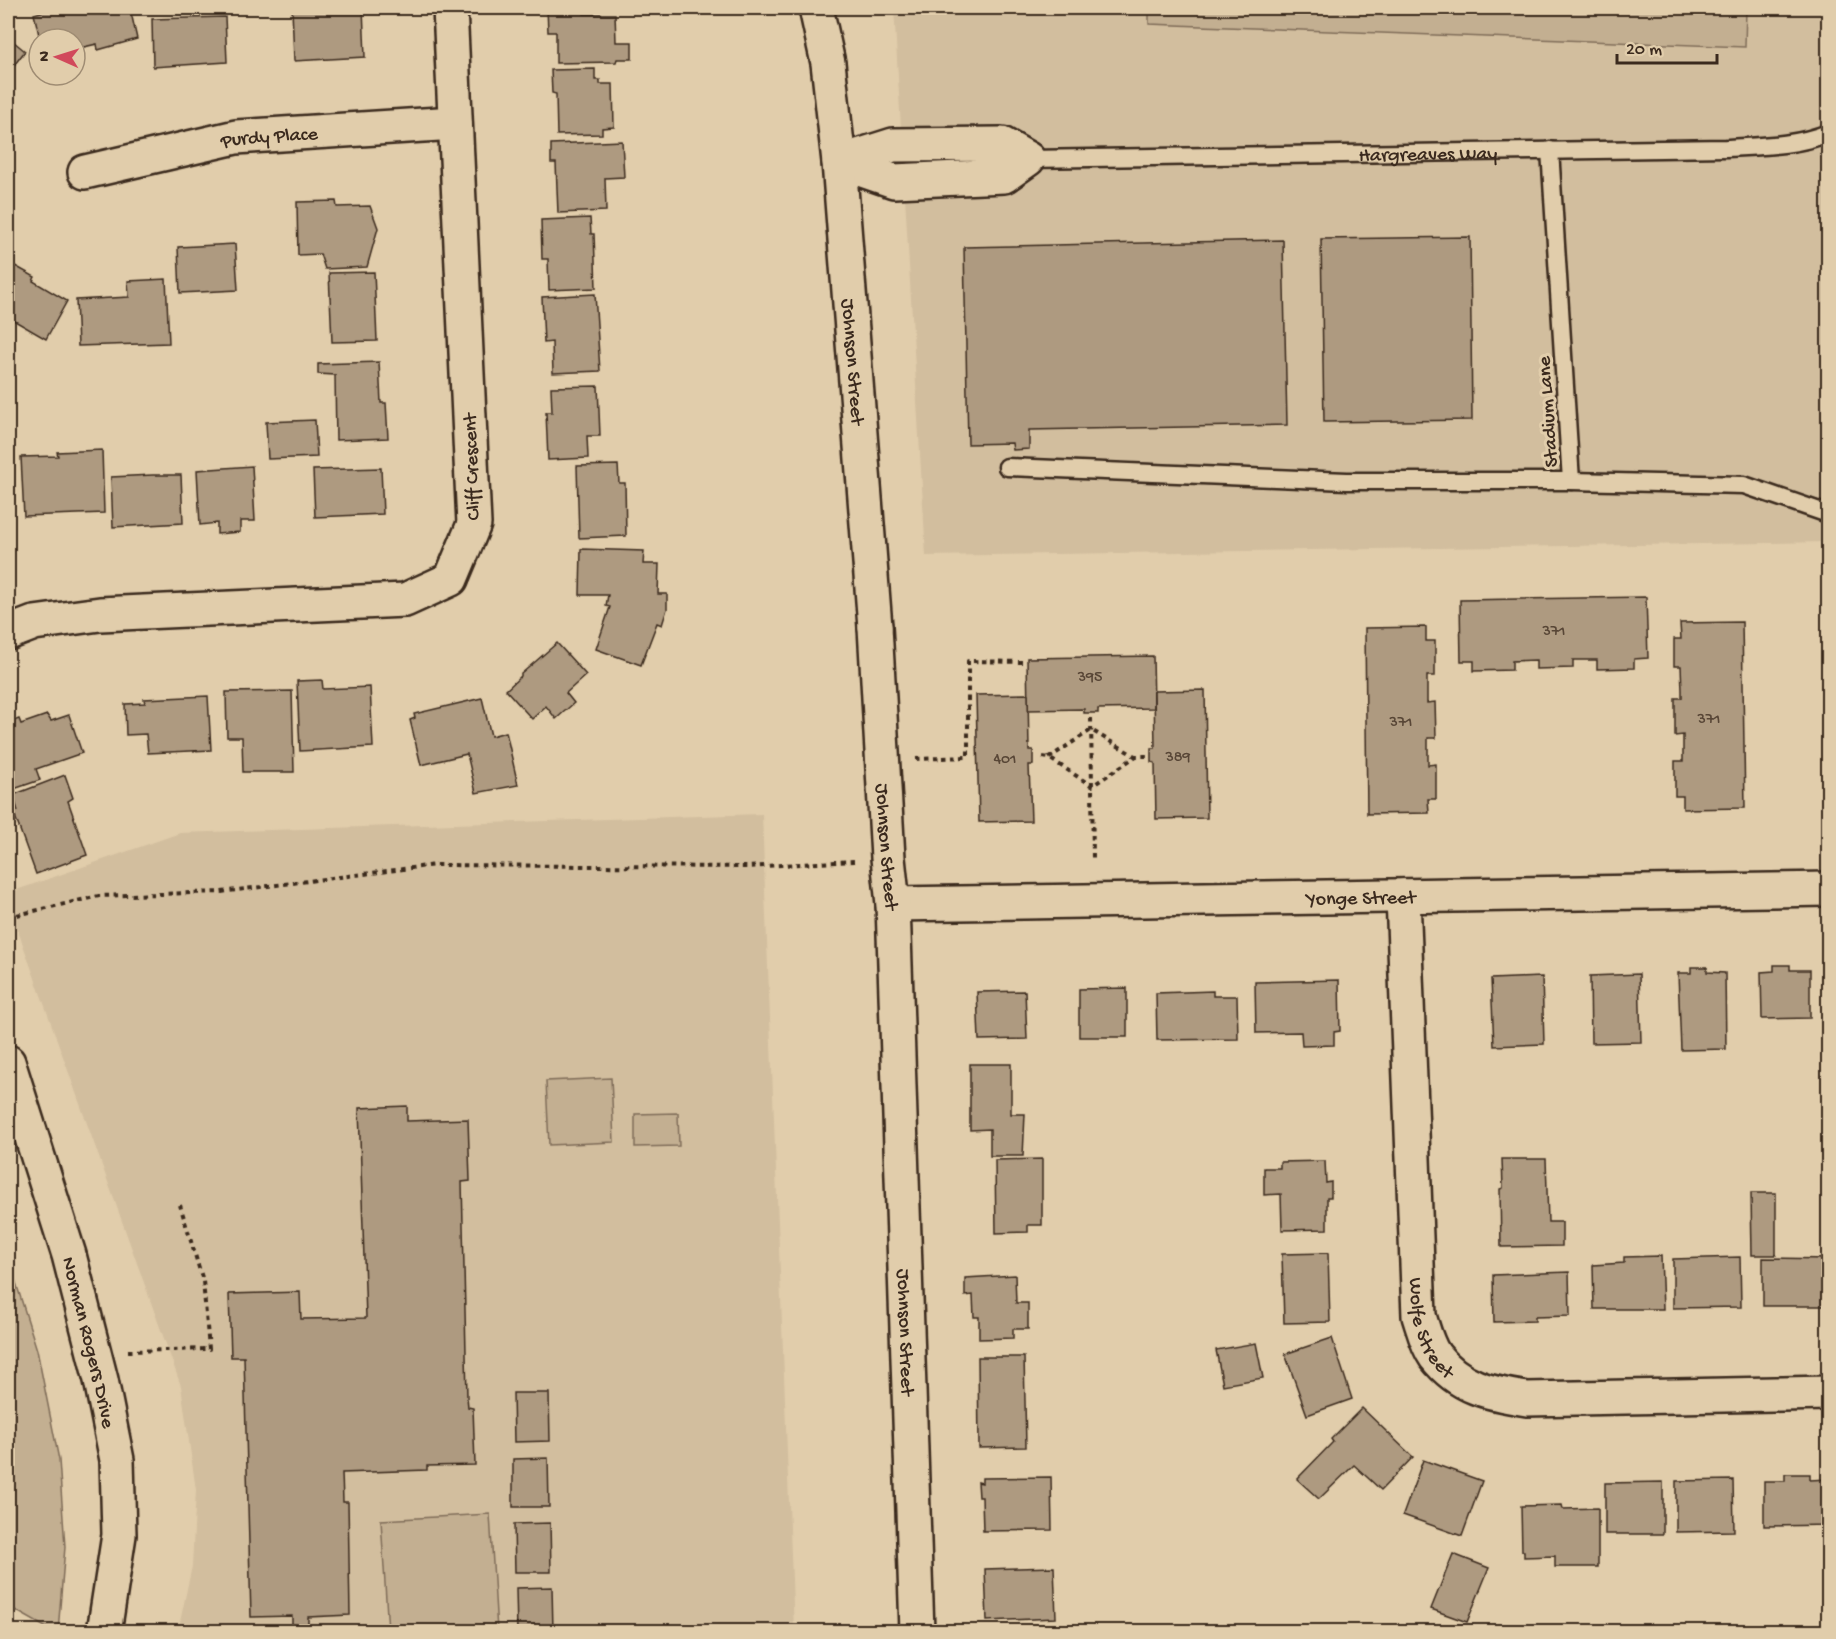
<svg xmlns="http://www.w3.org/2000/svg" width="1836" height="1639" font-family="'Gochi Hand',sans-serif">
<style>
.built{fill:#d2be9e}
.green{fill:#c3af91;stroke:#7f6c58;stroke-width:1.5}
.building{fill:#ae9a80;stroke:#3b2a1e;stroke-width:1.5}
.lines{fill:none;stroke-linecap:round;stroke-linejoin:round}
.service-casing{stroke:#3b2a1e;stroke-width:21}
.minor-casing{stroke:#3b2a1e;stroke-width:38}
.tertiary-casing{stroke:#3b2a1e;stroke-width:38}
.secondary-casing{stroke:#3b2a1e;stroke-width:38}
.primary-casing{stroke:#3b2a1e;stroke-width:38}
.path{stroke:#3b2a1e;stroke-width:4;stroke-dasharray:4.5 4.5;stroke-linecap:butt}
.service{stroke:#e1cdab;stroke-width:16}
.minor{stroke:#e1cdab;stroke-width:33}
.tertiary{stroke:#e1cdab;stroke-width:33}
.secondary{stroke:#e1cdab;stroke-width:33}
.primary{stroke:#e1cdab;stroke-width:33}
.labels{text-anchor:middle;stroke-width:6;stroke-linejoin:round;paint-order:stroke}
.number-label{font-size:16px;fill:#584636}
.street-label{font-size:20px;fill:#3b2a1e;stroke:#e1cdab}
</style>
<rect width="100%" height="100%" fill="#e1cdab"/>
<filter id="ink" filterUnits="userSpaceOnUse"><feTurbulence type="fractalNoise" baseFrequency=".0167" numOctaves="2"/><feDisplacementMap in="SourceGraphic" scale="12" xChannelSelector="R" yChannelSelector="G"/><feConvolveMatrix kernelMatrix="1 2 1 2 8 2 1 2 1" color-interpolation-filters="sRGB"/></filter>
<g filter="url(#ink)">
<g class="built">
<polygon points="894,8 1828,8 1828,542 926,556"/>
<polygon points="762,814 794,1631 178,1631 192,1566 196,1490 181,1386 8,903 8,893 180,833"/>
</g>
<g class="green">
<polygon points="1149,8 1746,8 1745,47 1149,24"/>
<polygon points="611,1078 614,1142 549,1145 546,1081"/>
<polygon points="678,1113 679,1146 635,1147 635,1114"/>
<polygon points="8,1257 37,1350 59,1460 65,1547 58,1631 52,1631 8,1606"/>
<polygon points="490,1514 497,1631 388,1631 381,1520"/>
</g>
<g class="building">
<polygon points="52,8 130,8 137,39 98,50 97,44 75,49 75,39 40,39 34,14 52,9"/>
<polygon points="292,8 363,8 365,57 294,61"/>
<polygon points="547,8 583,8 584,14 615,14 616,42 632,42 632,59 617,59 616,62 556,63 556,32 548,32"/>
<polygon points="225,17 227,62 153,67 152,19"/>
<polygon points="8,37 25,51 8,73"/>
<polygon points="595,69 595,80 600,80 600,84 613,84 614,127 602,128 602,134 557,135 556,94 552,93 551,70"/>
<polygon points="622,141 624,177 605,178 606,211 558,213 556,163 551,163 551,144"/>
<polygon points="336,201 337,207 370,206 378,228 367,267 325,269 320,254 298,255 297,202"/>
<polygon points="590,218 591,234 594,234 596,288 549,290 548,259 542,259 541,220"/>
<polygon points="1470,237 1472,420 1324,422 1321,239"/>
<polygon points="1283,240 1287,425 1029,430 1029,449 1013,450 1012,443 968,444 964,247"/>
<polygon points="235,244 238,290 180,293 178,247"/>
<polygon points="8,262 35,277 33,281 67,301 46,339 8,317"/>
<polygon points="374,272 377,341 332,342 329,273"/>
<polygon points="166,279 169,343 78,346 76,300 129,297 128,281"/>
<polygon points="595,294 600,371 553,373 552,342 544,343 542,297"/>
<polygon points="379,362 381,403 386,403 388,438 336,440 335,375 318,374 318,364"/>
<polygon points="598,386 600,436 587,436 588,458 548,460 546,412 552,412 551,387"/>
<polygon points="315,420 317,457 268,459 266,422"/>
<polygon points="102,450 104,513 24,516 21,457 58,456 57,452"/>
<polygon points="618,465 619,483 625,483 626,536 579,538 577,466"/>
<polygon points="252,466 255,521 240,521 240,532 217,534 217,523 200,525 197,470"/>
<polygon points="381,468 383,514 315,517 313,470"/>
<polygon points="153,475 181,475 183,523 113,527 111,477"/>
<polygon points="581,549 644,551 643,564 659,564 658,594 667,594 667,609 662,625 657,623 641,665 596,649 610,607 606,606 608,595 580,595"/>
<polygon points="1646,597 1648,658 1634,659 1634,668 1597,669 1597,660 1573,660 1573,668 1536,669 1536,660 1512,661 1512,670 1474,671 1474,661 1461,661 1460,600"/>
<polygon points="1742,622 1745,808 1683,809 1683,796 1675,796 1675,761 1683,761 1683,735 1675,736 1675,698 1682,698 1682,690 1681,666 1674,666 1674,639 1681,639 1680,623"/>
<polygon points="1426,627 1426,641 1435,641 1435,676 1427,676 1427,703 1435,702 1436,738 1428,738 1428,765 1436,764 1436,799 1428,799 1429,813 1367,814 1365,628"/>
<polygon points="557,643 586,675 566,693 574,703 556,719 546,706 532,719 506,690 521,676 521,674"/>
<polygon points="1153,656 1154,708 1098,709 1098,713 1084,713 1084,709 1028,710 1027,658"/>
<polygon points="322,680 323,689 370,687 373,747 300,751 297,681"/>
<polygon points="1205,690 1207,818 1156,819 1155,763 1151,762 1151,748 1155,748 1154,691"/>
<polygon points="292,691 294,772 243,772 242,737 227,737 226,692"/>
<polygon points="1028,694 1029,750 1033,750 1033,765 1029,765 1031,821 979,822 976,695"/>
<polygon points="208,696 211,750 148,753 146,734 126,735 125,704 145,703 144,699"/>
<polygon points="482,698 491,736 506,732 518,785 476,793 467,754 421,765 410,720 415,718 414,714"/>
<polygon points="47,715 51,721 69,715 82,753 36,769 40,780 8,791 8,723 19,719 21,724"/>
<polygon points="65,775 73,798 68,801 87,855 36,874 16,819 14,812 18,811 13,795"/>
<polygon points="1774,965 1790,965 1790,970 1810,970 1810,1018 1762,1019 1761,972 1774,971"/>
<polygon points="1691,967 1707,967 1707,972 1725,973 1726,1049 1681,1050 1678,973 1691,973"/>
<polygon points="1639,974 1641,1042 1591,1043 1590,976"/>
<polygon points="1542,977 1544,1044 1494,1046 1491,979"/>
<polygon points="1339,980 1340,1031 1334,1032 1334,1045 1302,1046 1301,1032 1256,1033 1255,982"/>
<polygon points="1127,988 1127,1037 1079,1037 1079,989"/>
<polygon points="1025,991 1027,1039 979,1040 977,992"/>
<polygon points="1213,991 1213,996 1237,996 1238,1039 1157,1040 1156,993"/>
<polygon points="970,1064 1011,1064 1011,1114 1025,1114 1023,1156 990,1156 990,1129 970,1130"/>
<polygon points="407,1106 407,1121 468,1119 470,1181 462,1182 467,1397 468,1407 473,1408 475,1465 427,1466 427,1470 342,1473 343,1502 348,1502 350,1615 308,1617 308,1629 292,1629 292,1616 251,1617 244,1357 231,1357 229,1294 300,1292 301,1319 366,1318 359,1108"/>
<polygon points="1042,1159 1042,1225 1028,1225 1028,1232 996,1233 995,1160"/>
<polygon points="1502,1159 1546,1159 1548,1222 1562,1222 1562,1246 1501,1247 1500,1189 1503,1188"/>
<polygon points="1325,1161 1326,1183 1331,1182 1331,1197 1327,1197 1327,1229 1282,1230 1281,1194 1264,1195 1264,1168 1280,1168 1280,1162"/>
<polygon points="1751,1193 1776,1193 1776,1255 1752,1255"/>
<polygon points="1328,1253 1330,1322 1284,1323 1282,1254"/>
<polygon points="1661,1256 1663,1309 1594,1309 1593,1265 1624,1263 1624,1257"/>
<polygon points="1740,1257 1741,1307 1673,1308 1673,1259"/>
<polygon points="1763,1258 1828,1259 1828,1306 1763,1306"/>
<polygon points="1569,1272 1570,1316 1535,1317 1535,1321 1494,1322 1493,1275"/>
<polygon points="1015,1275 1016,1303 1028,1303 1028,1329 1013,1329 1013,1338 979,1339 979,1317 974,1317 973,1295 965,1296 965,1278"/>
<polygon points="1332,1338 1352,1399 1307,1415 1285,1354"/>
<polygon points="1256,1343 1263,1378 1223,1385 1216,1350"/>
<polygon points="978,1357 1024,1357 1026,1447 979,1448"/>
<polygon points="513,1393 549,1393 550,1441 514,1442"/>
<polygon points="1362,1408 1413,1457 1381,1490 1354,1465 1319,1499 1297,1479 1333,1442 1331,1439"/>
<polygon points="548,1458 549,1507 513,1507 513,1459"/>
<polygon points="1423,1460 1482,1481 1462,1536 1403,1515"/>
<polygon points="1785,1474 1810,1474 1810,1480 1828,1479 1828,1525 1764,1526 1764,1481 1785,1481"/>
<polygon points="1051,1477 1052,1530 983,1531 982,1497 979,1497 978,1482 982,1483 982,1478"/>
<polygon points="1733,1480 1734,1531 1676,1532 1676,1481"/>
<polygon points="1663,1482 1663,1534 1605,1534 1605,1483"/>
<polygon points="1562,1505 1563,1509 1598,1508 1598,1567 1555,1567 1555,1556 1524,1557 1524,1551 1522,1551 1521,1506"/>
<polygon points="550,1523 551,1572 515,1572 514,1524"/>
<polygon points="1453,1554 1489,1568 1467,1622 1431,1609"/>
<polygon points="1054,1567 1056,1618 987,1621 985,1569"/>
<polygon points="552,1587 553,1632 517,1632 516,1588"/>
</g>
<g class="lines">
<g class="service-casing">
<g id="service">
<polyline points="1550,150 1571,481"/>
<path id="s1" d="M1028,159l698,-11c33,-2 71,-2 102,-15"/>
<polyline points="1007,467 1347,481 1571,481 1744,485 1828,514"/>
</g>
</g>
<g class="minor-casing">
<g id="minor">
<polygon points="1002,144 1028,159 1004,176 894,181 839,162 893,145"/>
<path id="s2" d="M85,172l151,-35 219,-14"/>
<polyline points="8,633 34,623 100,614 405,600 451,579 474,524 450,8"/>
<path id="s3" d="M1403,896l16,420c4,12 8,29 16,40 25,32 54,37 92,43l301,-6"/>
<path id="s4" d="M8,1062l61,193 32,125 16,80 2,75 -15,97"/>
</g>
</g>
<g class="tertiary-casing">
<g id="tertiary">
<path id="s5" d="M893,904l935,-15"/>
</g>
</g>
<g class="secondary-casing">
<g id="secondary">
<path id="s6" d="M875,627l13,231 5,46 24,728"/>
</g>
</g>
<g class="primary-casing">
<g id="primary">
<path id="s7" d="M816,8l12,55 11,99 36,465"/>
</g>
</g>
<g class="path">
<polyline points="1091,718 1093,859"/>
<polyline points="1043,757 1049,758 1092,786 1136,756 1147,756"/>
<polyline points="1049,758 1091,730 1135,756"/>
<polyline points="916,759 968,757 968,661 1022,662"/>
<polyline points="8,917 99,896 221,892 435,865 748,867 854,861"/>
<polyline points="128,1351 209,1349 203,1281 180,1205"/>
</g>
<use href="#service" class="service"/>
<use href="#minor" class="minor"/>
<use href="#tertiary" class="tertiary"/>
<use href="#secondary" class="secondary"/>
<use href="#primary" class="primary"/>
</g>
</g>
<g class="labels">
<g class="number-label">
<text x="1554" y="635">371</text>
<text x="1090" y="681">395</text>
<text x="1709" y="723">371</text>
<text x="1401" y="726">371</text>
<text x="1178" y="761">389</text>
<text x="1005" y="763">401</text>
</g>
<g class="street-label">
<text dy="7" stroke="none"><textPath href="#s2" startOffset="188">Purdy Place</textPath></text>
<text dy="7" stroke="none"><textPath href="#s1" startOffset="400">Hargreaves Way</textPath></text>
<text dy="7" stroke="none"><textPath href="#s7" startOffset="356">Johnson Street</textPath></text>
<text transform="translate(1546 412) rotate(-94)" y="7">Stadium Lane</text>
<text transform="translate(470 467) rotate(-92)" y="7">Cliff Crescent</text>
<text dy="7" stroke="none"><textPath href="#s6" startOffset="220">Johnson Street</textPath></text>
<text dy="7" stroke="none"><textPath href="#s5" startOffset="468">Yonge Street</textPath></text>
<text dy="7" stroke="none"><textPath href="#s3" startOffset="435">Wolfe Street</textPath></text>
<text dy="7" stroke="none"><textPath href="#s6" startOffset="706">Johnson Street</textPath></text>
<text dy="7" stroke="none"><textPath href="#s4" startOffset="292">Norman Rogers Drive</textPath></text>
</g>
</g>
<rect width="1836" height="1639" fill="none" stroke="#e1cdab" stroke-width="30"/>
<rect x="15" y="15" width="1806" height="1609" fill="none" stroke="#3b2a1e" stroke-width="2" filter="url(#ink)"/>
<g transform="translate(57 57) rotate(273)"><circle r="28" fill="#e1cdab" stroke="#9f8c73" stroke-width="1.5"/>
<path d="M0-4.5L10 22L0 15L-10 22Z" fill="#d1495b"/>
<text y="-9" font-size="16" font-weight="bold" text-anchor="middle" fill="#3b2a1e">N</text>
</g>
<path d="M1617 54v9h100v-9" fill="none" stroke="#3b2a1e" stroke-width="3"/>
<text x="1626" y="54" font-size="18" fill="#3b2a1e" stroke="#e1cdab" stroke-width="4.5" paint-order="stroke">20 m</text>
</svg>
